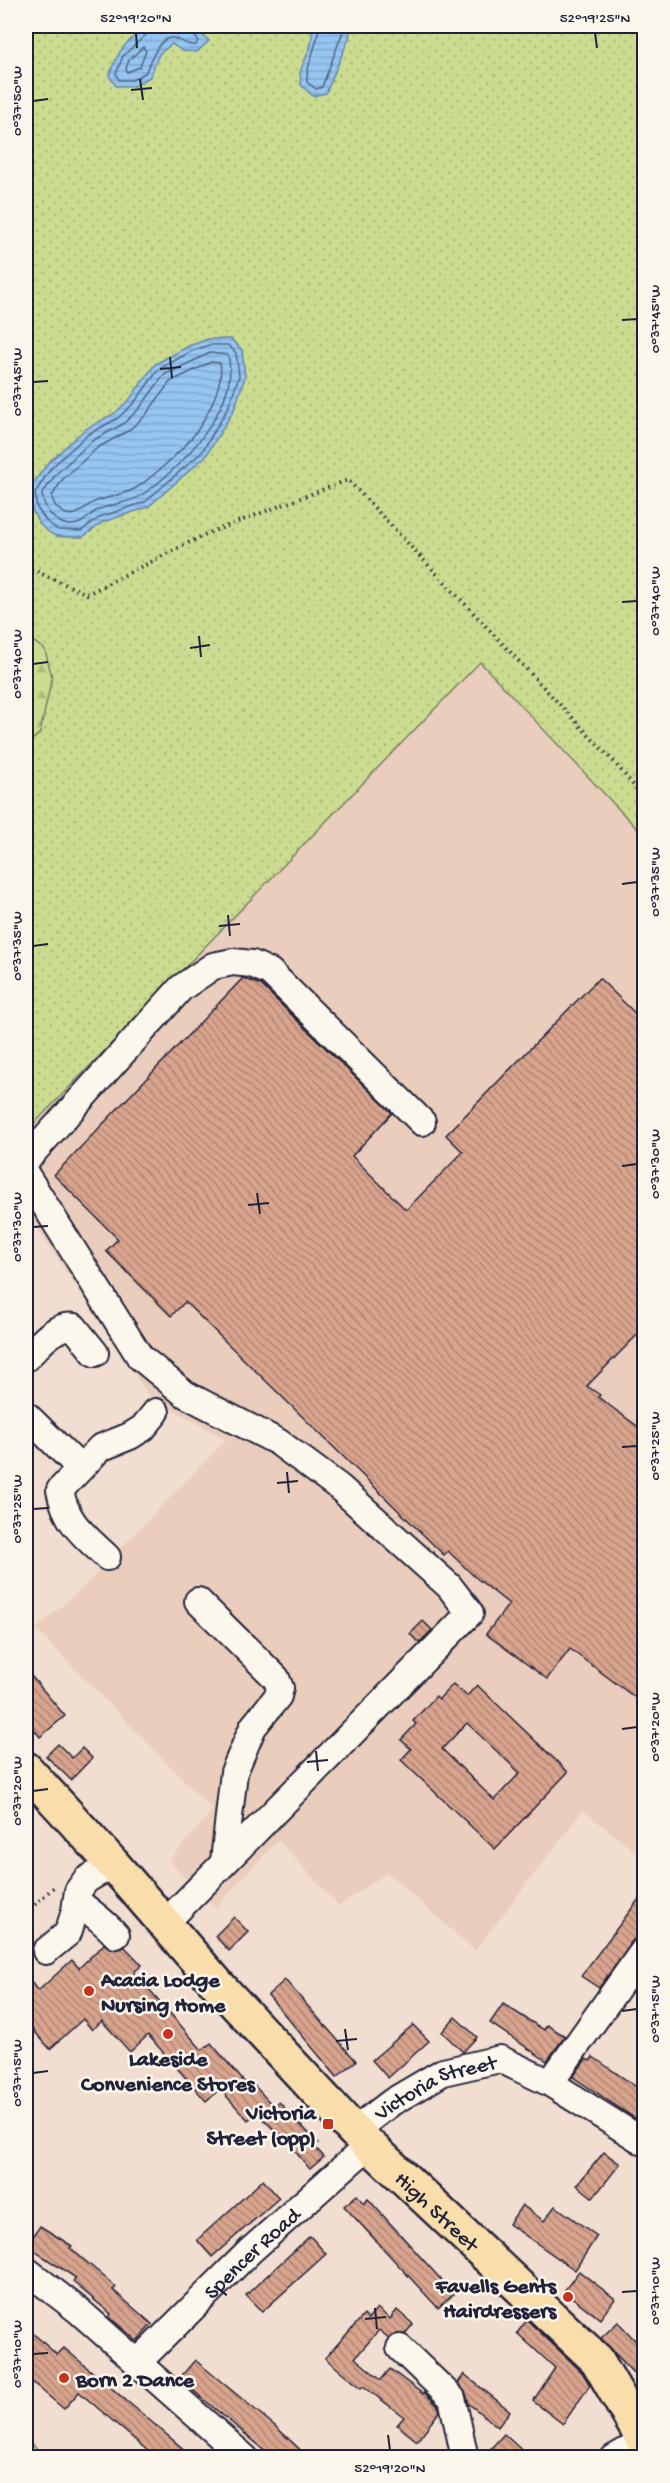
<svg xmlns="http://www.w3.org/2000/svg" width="670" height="2483" font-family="'Gochi Hand',sans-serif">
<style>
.built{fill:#eacdbc}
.grass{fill:url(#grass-dots);stroke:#767f66;stroke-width:1.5}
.forest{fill:url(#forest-firs);stroke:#767f66;stroke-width:1.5}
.green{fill:#cbdc90;stroke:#767f66;stroke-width:1.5}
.water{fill:url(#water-rules);stroke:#6784a8;stroke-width:1.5}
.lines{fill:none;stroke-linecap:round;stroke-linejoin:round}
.shore{stroke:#506384;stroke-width:1.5}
.building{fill:url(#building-back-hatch);stroke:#22223b;stroke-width:1.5;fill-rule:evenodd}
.minor-casing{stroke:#22223b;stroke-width:30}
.major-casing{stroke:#22223b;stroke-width:38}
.path{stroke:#22223b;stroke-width:4;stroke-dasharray:1.5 4.5;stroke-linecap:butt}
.minor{stroke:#fbf7ec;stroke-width:26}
.major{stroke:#f9deab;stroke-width:33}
.ticks{fill:none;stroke:#22223b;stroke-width:2}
.poi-dot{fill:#c8321e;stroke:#fbf7ec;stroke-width:2}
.labels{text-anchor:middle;stroke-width:5;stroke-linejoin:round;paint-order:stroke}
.poi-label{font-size:22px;font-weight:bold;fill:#22223b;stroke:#fbf7ec;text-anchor:start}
.street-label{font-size:22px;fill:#22223b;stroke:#fbf7ec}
.neatline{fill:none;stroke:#22223b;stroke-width:2}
.ticks-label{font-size:15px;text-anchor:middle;fill:#22223b}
</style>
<defs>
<pattern id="grass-dots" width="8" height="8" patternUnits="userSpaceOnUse" patternTransform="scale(1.5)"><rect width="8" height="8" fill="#cbdc90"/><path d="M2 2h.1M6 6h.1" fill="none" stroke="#aebc7d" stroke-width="1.8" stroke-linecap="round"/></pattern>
<pattern id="forest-firs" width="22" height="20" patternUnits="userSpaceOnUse" patternTransform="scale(1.5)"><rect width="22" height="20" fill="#cbdc90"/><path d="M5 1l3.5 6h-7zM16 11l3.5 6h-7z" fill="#aebc7d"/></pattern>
<pattern id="water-rules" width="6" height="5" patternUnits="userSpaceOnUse" patternTransform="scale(1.5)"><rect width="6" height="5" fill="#95c5f1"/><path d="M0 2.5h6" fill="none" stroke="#80a9d0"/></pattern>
<pattern id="building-back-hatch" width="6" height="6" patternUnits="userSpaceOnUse" patternTransform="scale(1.5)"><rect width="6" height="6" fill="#d9a48e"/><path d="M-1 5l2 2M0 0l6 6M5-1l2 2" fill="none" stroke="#b08575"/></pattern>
</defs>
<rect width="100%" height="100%" fill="#f1ded0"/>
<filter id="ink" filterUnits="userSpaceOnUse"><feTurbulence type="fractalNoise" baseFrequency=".0167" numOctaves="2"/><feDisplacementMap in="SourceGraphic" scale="12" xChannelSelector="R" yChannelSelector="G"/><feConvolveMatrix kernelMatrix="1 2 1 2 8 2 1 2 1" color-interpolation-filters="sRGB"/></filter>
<g filter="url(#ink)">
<polygon class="built" points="480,662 644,836 644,1859 583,1810 475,1951 387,1872 339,1906 278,1840 215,1908 169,1861 213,1810 36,1629 84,1586 226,1440 149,1396 26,1211 26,1132"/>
<polygon class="grass" points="26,26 644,26 644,836 480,662 26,1132 26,745 40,733 45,650 26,636"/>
<polygon class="forest" points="26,636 45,650 52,677 40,733 26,745"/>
<polygon class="green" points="26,2439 45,2457 26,2457"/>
<g class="water">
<path d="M148,26h44l17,15 -12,11 -15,-1 -10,-7 -13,10 -9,23 -16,9h-18l-7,-10c10,-28 16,-33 39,-50z"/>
<polygon points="313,26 351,26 349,38 326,93 313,96 301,85 300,72 311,45"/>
<path d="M208,339h23l11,11 3,27 -11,33 -28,46 -58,51 -45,15 -20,15c-8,0 -21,1 -29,-2 -17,-7 -24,-27 -26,-44l19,-27 37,-34 31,-17 15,-14 25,-35 34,-18z"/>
</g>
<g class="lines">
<g class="shore">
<path d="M151,26l-2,6 -26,24 -7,18 3,6h13l13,-7c5,-9 13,-37 28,-35 9,2 13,8 23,7l2,-5 -8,-9 -2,-5"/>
<path d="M319,26c-1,20 -14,40 -12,56l9,7 6,-2 23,-61"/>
<polygon points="143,47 146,51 140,67 127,72 126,69 129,60"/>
<polygon points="209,345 228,345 236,353 239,376 228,408 202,452 145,502 100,517 81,531 58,530 47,522 37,508 35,493 51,468 87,435 118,418 134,403 159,369 192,351"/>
<path d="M210,353l18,2c13,51 -48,114 -86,140 -13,9 -30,8 -44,15 -7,3 -11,10 -18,13 -20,8 -36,-12 -38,-29l15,-21 35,-32 31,-17 16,-15 25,-34z"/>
<path d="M211,362l9,1c5,22 -17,63 -32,79 -11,13 -38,37 -52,46 -11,7 -27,8 -39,13 -8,2 -13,9 -19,12 -13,6 -25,-6 -26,-17l11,-17 34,-31 31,-17 17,-15 25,-34z"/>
</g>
</g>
<g class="building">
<polygon points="243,978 261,985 392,1113 352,1156 406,1210 463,1152 446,1135 599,978 645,1023 645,1327 587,1386 600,1395 598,1397 645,1432 645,1705 570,1649 547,1679 486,1634 509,1604 474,1576 448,1551 444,1555 185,1302 171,1316 106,1251 118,1239 54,1175"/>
<polygon points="423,1621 432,1630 419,1643 410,1634"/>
<polygon points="26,1670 65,1716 40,1737 26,1719"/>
<path d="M453,1684l14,12 10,-11 91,87 -73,77 -94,-89 10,-11 -10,-9 15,-16 -3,-3 23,-25 3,3zM467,1723l53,50 -26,27 -52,-51z"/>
<polygon points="58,1744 72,1758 82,1748 92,1758 71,1780 46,1756"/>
<polygon points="645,1891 645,1930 632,1941 599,1988 581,1976"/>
<polygon points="234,1917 248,1932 229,1951 215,1936"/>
<polygon points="104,1944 112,1949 125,1947 142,1965 134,1972 202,2050 211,2043 246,2084 250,2081 274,2107 279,2102 318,2143 314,2146 324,2157 310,2169 276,2129 274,2130 257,2112 248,2120 220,2089 206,2101 148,2035 130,2052 102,2021 92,2030 83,2019 50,2049 26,2022 26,1976 38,1991 72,1960 79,1968"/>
<polygon points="285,1980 356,2061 337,2077 268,1995"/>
<polygon points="503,2004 544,2030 547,2025 565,2036 547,2061 490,2023"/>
<polygon points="455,2017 477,2037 463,2052 442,2032"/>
<polygon points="413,2025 429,2041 388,2078 372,2060"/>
<polygon points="593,2057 645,2093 645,2125 573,2077 586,2059 590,2061"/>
<polygon points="604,2152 620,2164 593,2198 577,2185"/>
<polygon points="263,2180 279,2198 212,2257 197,2240"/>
<polygon points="357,2195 364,2204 368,2199 454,2294 438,2308 344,2206"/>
<polygon points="522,2205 544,2221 555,2206 597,2236 575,2270 509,2224"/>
<polygon points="40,2226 72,2246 70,2248 116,2287 113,2290 152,2324 137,2341 109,2317 111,2314 73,2282 76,2278 27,2246"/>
<polygon points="310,2236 326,2254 262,2312 246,2295"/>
<polygon points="579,2271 615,2299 600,2319 564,2291"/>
<polygon points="377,2308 390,2319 397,2310 413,2324 405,2334 396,2334 389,2338 379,2330 355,2358 381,2380 390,2369 423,2394 424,2392 438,2406 440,2411 417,2441 397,2425 404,2417 363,2386 361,2388 325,2358 364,2315 368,2319"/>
<polygon points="527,2320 582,2372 590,2385 563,2424 533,2401 555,2368 517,2333"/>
<polygon points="618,2322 645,2351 645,2386 601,2338"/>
<polygon points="26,2327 57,2355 64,2348 193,2457 155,2457 79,2392 64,2409 26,2377"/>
<polygon points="195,2360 275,2426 308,2457 273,2457 179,2379"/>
<polygon points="464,2374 510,2411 498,2427 469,2404 466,2394 458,2383"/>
<polygon points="504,2434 529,2457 483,2457"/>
</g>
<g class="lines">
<g class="minor-casing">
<g id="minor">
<polyline points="26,1160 181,988 213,966 233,962 252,964 270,972 422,1122"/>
<polyline points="26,1175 140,1357 185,1394 278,1442 339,1487 449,1586 470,1613 165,1923"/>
<path d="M26,1358c12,-11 29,-35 48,-31l21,26"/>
<polyline points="26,1415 80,1468"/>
<path d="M107,1557c-23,-22 -41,-34 -47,-67l40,-42 30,-12 13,-8 13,-16"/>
<polyline points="198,1601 276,1678 280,1688 278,1696 253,1727 234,1772 224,1861"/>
<path d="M77,1901c14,12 27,20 39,34"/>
<polyline points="46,1951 68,1933 75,1911 78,1891 86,1880 113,1864"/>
<polyline points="550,2083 644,1950"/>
<path id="s1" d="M354,2131l38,-29 51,-30 57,-13 50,24 94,59"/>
<polyline points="26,2270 79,2311 245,2458"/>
<polyline points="400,2348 452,2398 465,2458"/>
<path id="s2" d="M137,2363l113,-112 119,-106"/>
<polyline points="614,2458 644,2441"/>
</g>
</g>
<g class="major-casing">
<g id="major">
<path id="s3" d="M26,1769l87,95 106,122 135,145 243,229 47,81"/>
</g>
</g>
<g class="path">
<polyline points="26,567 87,594 206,534 348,480 614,762 644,798"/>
<polyline points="26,1913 56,1885"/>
</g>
<use href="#minor" class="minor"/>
<use href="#major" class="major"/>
</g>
</g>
<path class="ticks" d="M136,33l1,15M595,33l2,15M140,79l3,21M131,90l21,-2M33,101l15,-2M622,320l15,-1M170,357l2,21M160,369l21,-2M33,382l15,-1M622,602l15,-1M199,636l2,21M190,648l20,-3M33,664l15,-2M622,884l15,-2M228,915l2,21M219,926l21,-2M33,946l15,-2M622,1166l15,-2M257,1193l3,21M248,1205l21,-2M33,1227l15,-1M622,1447l15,-1M287,1472l2,21M277,1483l21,-2M33,1509l15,-1M622,1729l15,-2M316,1751l2,20M307,1762l21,-2M33,1791l15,-2M622,2011l15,-2M345,2029l3,21M336,2041l21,-2M33,2073l15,-2M622,2292l15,-1M375,2308l2,21M365,2319l21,-2M33,2354l15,-1M388,2435l2,15"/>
<g class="poi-dot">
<circle cx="89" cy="1991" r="6"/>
<circle cx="168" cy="2034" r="6"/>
<rect x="322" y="2118" width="12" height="12" rx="3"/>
<circle cx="568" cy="2297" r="6"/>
<circle cx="64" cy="2378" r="6"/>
</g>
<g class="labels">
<g class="poi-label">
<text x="101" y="1986">Acacia Lodge<tspan x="101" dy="25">Nursing Home</tspan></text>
<text x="168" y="2065" text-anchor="middle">Lakeside<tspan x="168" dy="25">Convenience Stores</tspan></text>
<text x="316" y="2119" text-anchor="end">Victoria<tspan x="316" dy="25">Street (opp)</tspan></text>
<text x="556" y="2292" text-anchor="end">Favells Gents<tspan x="556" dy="25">Hairdressers</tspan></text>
<text x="76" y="2386">Born 2 Dance</text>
</g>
<g class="street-label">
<text dy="8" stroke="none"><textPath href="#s1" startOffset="94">Victoria Street</textPath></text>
<text dy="8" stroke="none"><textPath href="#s3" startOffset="604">High Street</textPath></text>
<text dy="8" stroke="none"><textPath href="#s2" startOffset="159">Spencer Road</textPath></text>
</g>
</g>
<rect width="670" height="2483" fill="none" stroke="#fbf7ec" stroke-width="66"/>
<rect x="33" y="33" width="604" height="2417" class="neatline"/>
<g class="ticks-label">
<text x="136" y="22">52°19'20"N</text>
<text x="595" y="22">52°19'25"N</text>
<text transform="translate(16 101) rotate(-90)" y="5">0°37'50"W</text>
<text transform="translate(654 319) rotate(-90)" y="5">0°37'45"W</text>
<text transform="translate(16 382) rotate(-90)" y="5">0°37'45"W</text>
<text transform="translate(654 601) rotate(-90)" y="5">0°37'40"W</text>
<text transform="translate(16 664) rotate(-90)" y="5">0°37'40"W</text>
<text transform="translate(654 882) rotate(-90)" y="5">0°37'35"W</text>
<text transform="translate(16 946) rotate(-90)" y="5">0°37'35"W</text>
<text transform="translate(654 1164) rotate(-90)" y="5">0°37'30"W</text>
<text transform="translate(16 1227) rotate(-90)" y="5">0°37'30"W</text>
<text transform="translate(654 1446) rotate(-90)" y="5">0°37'25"W</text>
<text transform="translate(16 1509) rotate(-90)" y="5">0°37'25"W</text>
<text transform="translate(654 1727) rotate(-90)" y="5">0°37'20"W</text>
<text transform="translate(16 1791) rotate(-90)" y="5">0°37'20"W</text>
<text transform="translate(654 2009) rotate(-90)" y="5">0°37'15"W</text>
<text transform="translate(16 2073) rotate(-90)" y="5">0°37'15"W</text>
<text transform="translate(654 2291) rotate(-90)" y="5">0°37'10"W</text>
<text transform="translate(16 2354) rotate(-90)" y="5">0°37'10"W</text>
<text x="390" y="2472">52°19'20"N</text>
</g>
</svg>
